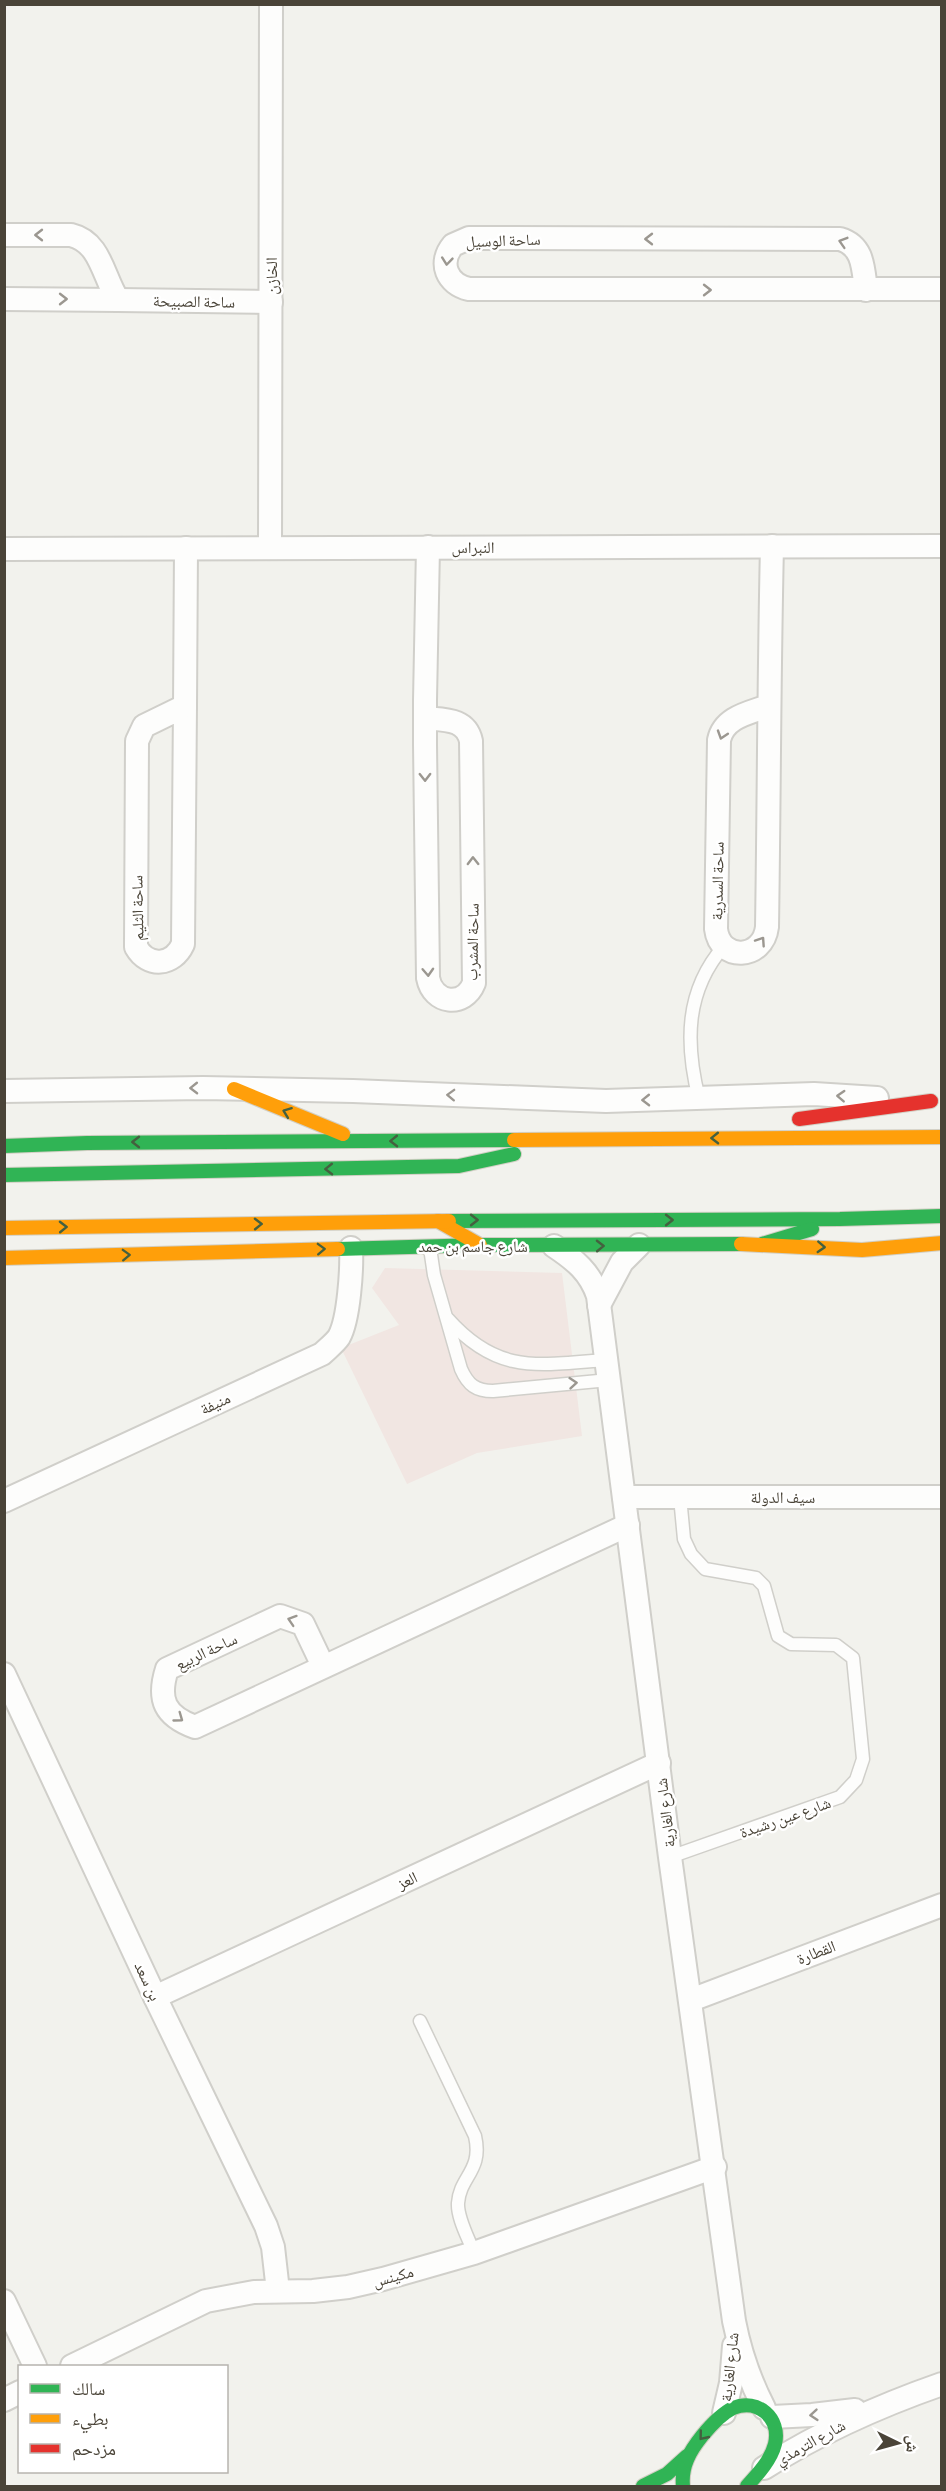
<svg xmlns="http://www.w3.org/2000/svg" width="946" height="2491" font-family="'Sofia Sans Condensed','Noto Naskh Arabic',sans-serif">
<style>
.medical{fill:#f1e6e2}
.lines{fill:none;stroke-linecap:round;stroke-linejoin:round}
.lane-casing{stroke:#d0cfca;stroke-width:15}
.street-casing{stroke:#d0cfca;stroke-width:26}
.fast-casing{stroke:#d2cfc4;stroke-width:16}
.slow-casing{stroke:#d2cfc4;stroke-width:16}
.jam-casing{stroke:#d2cfc4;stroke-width:16}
.lane{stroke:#fdfdfc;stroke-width:12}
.street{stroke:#fdfdfc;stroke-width:22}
.fast{stroke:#30b455;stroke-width:14}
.slow{stroke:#ff9f0a;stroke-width:14}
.jam{stroke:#e5322d;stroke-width:14}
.oneway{stroke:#9b9790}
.oneway2{stroke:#44603f}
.labels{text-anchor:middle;stroke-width:5;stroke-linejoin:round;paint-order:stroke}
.street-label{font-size:16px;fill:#4a4438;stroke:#fff}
</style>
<rect width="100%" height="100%" fill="#f2f2ed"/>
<polygon class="medical" points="385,1268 562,1273 582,1436 477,1453 407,1484 341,1348 399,1325 372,1288"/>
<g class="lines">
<g class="lane-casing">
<g id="lane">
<path d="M699,1099c-14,-56 -14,-108 25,-153"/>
<path d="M430,1248l4,27 27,94c7,16 15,22 32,22l116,-11"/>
<path d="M448,1319c50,56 90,46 158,41"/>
<polyline points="670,1857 840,1797 856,1780 863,1759 853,1658 836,1645 791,1644 778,1636 764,1586 756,1578 705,1569 691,1554 684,1539 680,1497"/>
<path d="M420,2021l55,115c8,35 -15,40 -17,67 -1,15 11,36 16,50"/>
</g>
</g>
<g class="street-casing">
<g id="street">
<path d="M4,235h67c30,7 32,42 47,65l-114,-1"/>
<path d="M866,290c-3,-21 -2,-44 -26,-51l-371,-1 -16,7c-15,18 -6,39 16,44h473"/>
<polyline points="118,300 271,302"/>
<polyline points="270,548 271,4"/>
<polyline points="4,549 942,546"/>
<path d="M185,706l-2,238c-10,22 -35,24 -47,3l1,-206 7,-15z"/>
<polyline points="185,706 186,548"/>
<path d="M768,706c-19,7 -44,11 -49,34l-3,189c4,33 47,31 51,-2 2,-127 2,-253 5,-381"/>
<path d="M425,718c19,2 41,0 46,23l3,242c-10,25 -41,21 -46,-5l-3,-234c0,-15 0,-29 0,-44l3,-153"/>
<polyline points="4,1091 203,1088 353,1091 606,1101 814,1094 877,1098"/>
<path d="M554,1246c21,14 36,26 44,50l72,561 64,464c6,31 15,58 30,87"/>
<polyline points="599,1305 622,1262 639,1245"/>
<polyline points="624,1497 942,1497"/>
<path d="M4,1501l318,-147c5,-5 13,-11 17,-17 10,-18 13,-68 12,-89"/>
<path d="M323,1666l-20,-42 -23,-8 -113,53c-10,31 -2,47 28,58l433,-202"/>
<polyline points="4,1674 155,1997 266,2226 273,2247 278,2291"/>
<polyline points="155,1997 659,1763"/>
<polyline points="691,2000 942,1905"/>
<polyline points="4,2301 35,2366"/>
<polyline points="72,2366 206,2301 254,2292 313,2291 348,2287 383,2279 474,2253 715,2167"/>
<polyline points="4,2400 20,2392"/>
<polyline points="724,2413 731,2383 734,2346"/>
<polyline points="772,2417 812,2415 855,2410"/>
<path d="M764,2468c56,-36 115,-62 178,-84"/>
</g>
</g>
<g class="fast-casing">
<g id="fast">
<polyline points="4,1146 87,1143 514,1140"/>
<polyline points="4,1175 459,1166 514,1154"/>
<polyline points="449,1221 840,1219 942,1216"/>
<polyline points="762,1244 812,1229"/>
<polyline points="338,1249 480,1245 741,1244"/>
<polyline points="643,2486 667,2474 687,2456"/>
<path d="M683,2486c-2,-20 7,-35 19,-50 9,-11 19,-22 31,-28 25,-10 48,10 42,36 -4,16 -17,30 -28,42"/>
</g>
</g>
<g class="slow-casing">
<g id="slow">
<polyline points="234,1089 343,1134"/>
<polyline points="514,1140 942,1137"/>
<polyline points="438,1221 480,1245"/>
<polyline points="4,1228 449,1221"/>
<polyline points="741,1244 862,1250 942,1243"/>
<polyline points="4,1258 338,1249"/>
</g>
</g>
<g class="jam-casing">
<polyline id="jam" points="799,1119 931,1101"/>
</g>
<use href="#lane" class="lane"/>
<use href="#street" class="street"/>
<use href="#fast" class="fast"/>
<use href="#slow" class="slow"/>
<use href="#jam" class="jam"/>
</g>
<defs><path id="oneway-chevron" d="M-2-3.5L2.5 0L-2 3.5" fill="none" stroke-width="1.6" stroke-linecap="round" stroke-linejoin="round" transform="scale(1.5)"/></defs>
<g class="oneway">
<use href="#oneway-chevron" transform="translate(39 235) rotate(-180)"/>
<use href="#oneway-chevron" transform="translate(649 239) rotate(-180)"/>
<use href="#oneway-chevron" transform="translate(843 242) rotate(-163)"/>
<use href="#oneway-chevron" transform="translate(447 261) rotate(96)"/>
<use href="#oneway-chevron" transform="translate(707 290)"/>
<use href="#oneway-chevron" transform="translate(63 299)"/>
<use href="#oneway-chevron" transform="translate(722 735) rotate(108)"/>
<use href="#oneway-chevron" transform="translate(425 777) rotate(89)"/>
<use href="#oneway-chevron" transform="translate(473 861) rotate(-91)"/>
<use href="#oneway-chevron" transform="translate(761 941) rotate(-56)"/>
<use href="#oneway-chevron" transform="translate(428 972) rotate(87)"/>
<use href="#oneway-chevron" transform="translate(194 1088) rotate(179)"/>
<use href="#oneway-chevron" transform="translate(451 1095) rotate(-178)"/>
<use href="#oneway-chevron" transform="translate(841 1096) rotate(-177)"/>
<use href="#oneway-chevron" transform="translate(646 1100) rotate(179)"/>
<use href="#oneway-chevron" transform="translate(573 1383) rotate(-5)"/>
<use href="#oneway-chevron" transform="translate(292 1620) rotate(-162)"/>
<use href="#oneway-chevron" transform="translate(179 1718) rotate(36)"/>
<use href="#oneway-chevron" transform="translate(814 2415) rotate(175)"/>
</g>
<g class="oneway2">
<use href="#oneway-chevron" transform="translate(287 1112) rotate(-159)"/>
<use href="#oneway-chevron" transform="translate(715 1138) rotate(179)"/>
<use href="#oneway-chevron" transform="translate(394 1141) rotate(179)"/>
<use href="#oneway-chevron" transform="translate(136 1142) rotate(180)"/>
<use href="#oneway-chevron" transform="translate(329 1169) rotate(179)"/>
<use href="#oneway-chevron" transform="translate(474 1220)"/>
<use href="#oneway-chevron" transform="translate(669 1220)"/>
<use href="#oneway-chevron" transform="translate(258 1224) rotate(-1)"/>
<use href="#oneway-chevron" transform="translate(63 1227) rotate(-1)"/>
<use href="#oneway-chevron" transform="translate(600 1246) rotate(-1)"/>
<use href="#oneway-chevron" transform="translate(821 1247) rotate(3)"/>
<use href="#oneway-chevron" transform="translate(321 1249) rotate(-2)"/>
<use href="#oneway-chevron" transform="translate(126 1255) rotate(-2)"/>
<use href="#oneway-chevron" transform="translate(703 2436) rotate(129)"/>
</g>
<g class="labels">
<g class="street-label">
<text transform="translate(503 240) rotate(-2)" y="6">ساحة الوسيل</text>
<text transform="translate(271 276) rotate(-90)" y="6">الخازن</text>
<text transform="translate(194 301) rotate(1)" y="6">ساحة الصبيحة</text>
<text x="473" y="553">النبراس</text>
<text transform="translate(717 881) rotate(-89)" y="6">ساحة السدرية</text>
<text transform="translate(137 908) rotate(-91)" y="6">ساحة الثليم</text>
<text transform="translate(472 942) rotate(-89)" y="6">ساحة المشرب</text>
<text x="473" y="1252">شارع جاسم بن حمد</text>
<text transform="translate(215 1403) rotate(-25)" y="6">منيفة</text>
<text x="783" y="1503">سيف الدولة</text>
<text transform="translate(206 1651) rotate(-25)" y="6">ساحة الربيع</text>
<text transform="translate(665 1813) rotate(-97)" y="6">شارع الغارية</text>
<text transform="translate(785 1817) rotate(-19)" y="6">شارع عين رشيدة</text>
<text transform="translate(407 1880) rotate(-25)" y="6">العز</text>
<text transform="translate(816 1952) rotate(-21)" y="6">القطارة</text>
<text transform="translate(148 1981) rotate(65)" y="6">بن سعد</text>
<text transform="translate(393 2276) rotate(-15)" y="6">مكينس</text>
<text transform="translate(729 2367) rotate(-84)" y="6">شارع الغارية</text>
<text transform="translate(810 2442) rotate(-29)" y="6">شارع الترمذي</text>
</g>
</g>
<rect width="946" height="2491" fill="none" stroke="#4a4438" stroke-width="12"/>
<rect x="18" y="2365" width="210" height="108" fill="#ffffff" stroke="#b7b4af" stroke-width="1.5"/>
<rect x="30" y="2384" width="30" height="9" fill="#30b455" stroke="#b7b4af" stroke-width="1.5"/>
<text x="72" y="2395" font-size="18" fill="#4a4438">سالك</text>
<rect x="30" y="2414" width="30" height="9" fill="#ff9f0a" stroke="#b7b4af" stroke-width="1.5"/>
<text x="72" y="2425" font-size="18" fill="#4a4438">بطيء</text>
<rect x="30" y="2444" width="30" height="9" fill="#e5322d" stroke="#b7b4af" stroke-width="1.5"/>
<text x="72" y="2455" font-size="18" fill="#4a4438">مزدحم</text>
<g transform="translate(898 2443) rotate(95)" stroke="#ffffff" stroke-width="4.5" paint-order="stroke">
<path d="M0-4.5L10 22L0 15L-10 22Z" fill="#4a4438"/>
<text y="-9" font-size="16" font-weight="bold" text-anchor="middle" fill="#4a4438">ش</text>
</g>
</svg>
